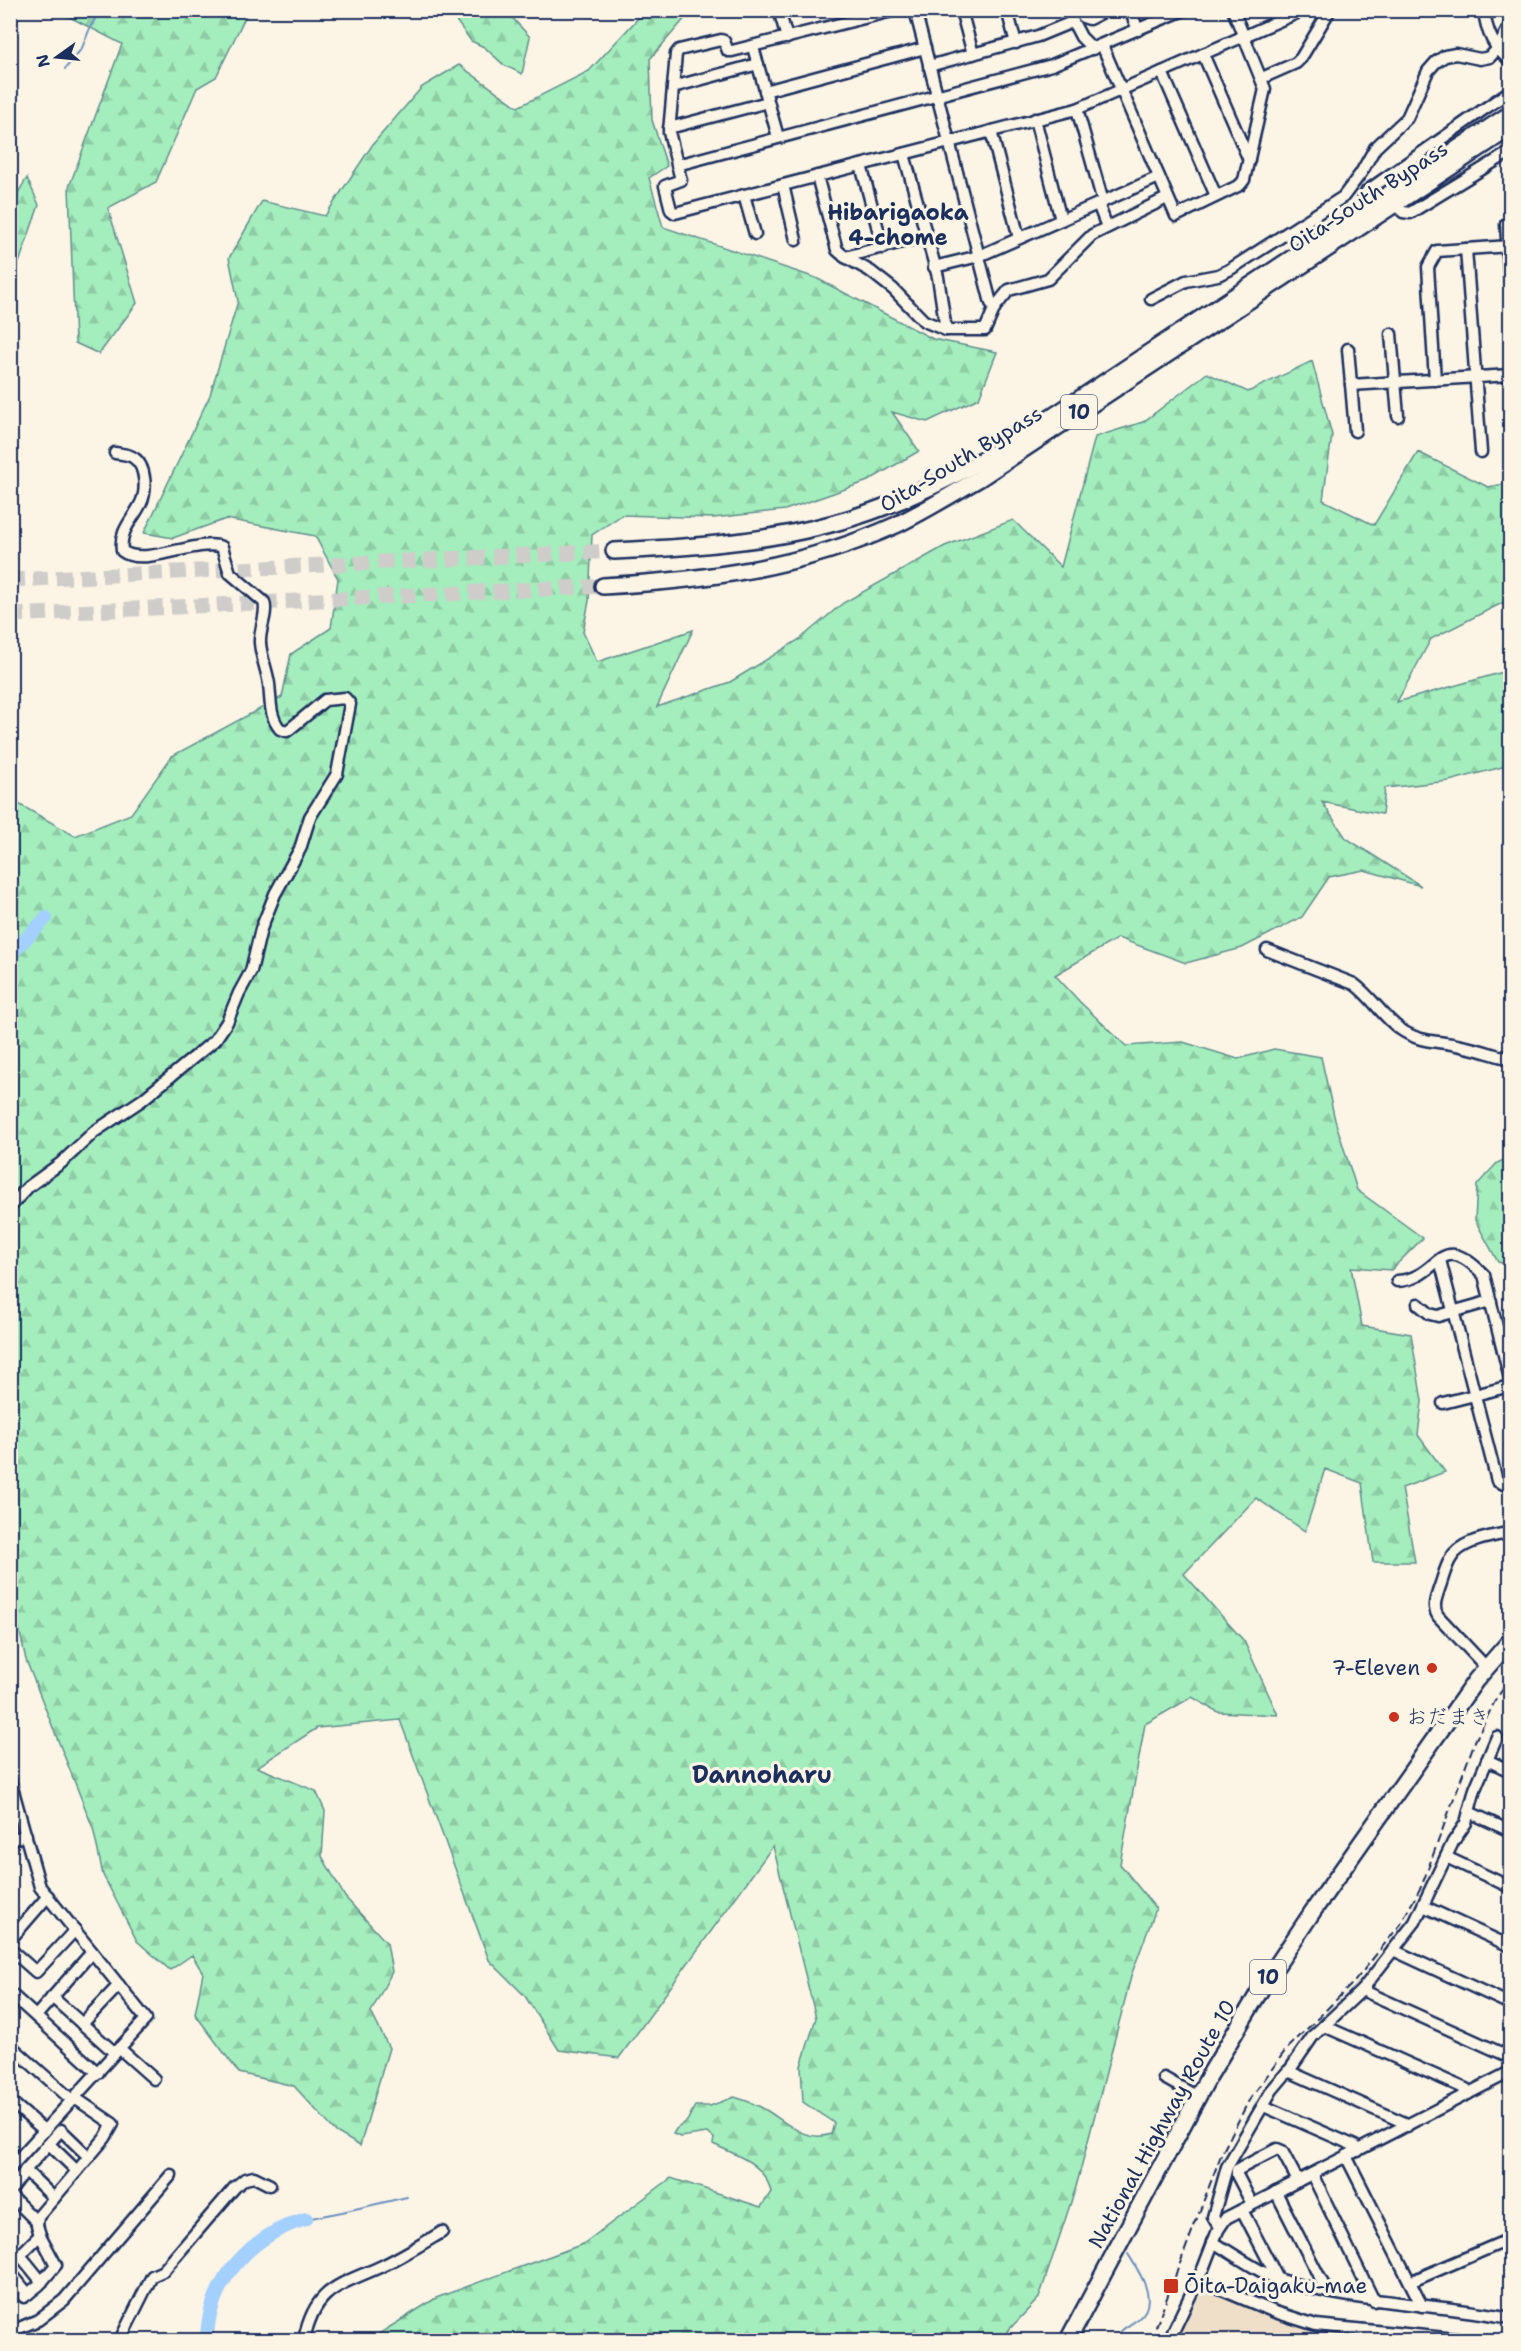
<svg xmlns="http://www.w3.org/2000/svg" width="1521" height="2351" font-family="'Shantell Sans','Klee One',sans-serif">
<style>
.built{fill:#efdfc8}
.forest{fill:url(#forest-firs);stroke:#608e8d;stroke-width:1.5}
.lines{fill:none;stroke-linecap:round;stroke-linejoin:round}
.stream{stroke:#6d90bf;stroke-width:2}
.river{stroke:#a4d0ff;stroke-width:14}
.highway-tunnel{stroke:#cfcdca;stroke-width:15;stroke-dasharray:15 8;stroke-linecap:butt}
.minor-casing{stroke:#1b2f5e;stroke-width:15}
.highway-casing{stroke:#1b2f5e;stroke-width:20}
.minor{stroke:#fcf5e5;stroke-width:10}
.highway{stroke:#fcf5e5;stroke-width:15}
.rail{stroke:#1b2f5e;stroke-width:2;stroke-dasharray:9 4.5;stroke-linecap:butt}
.poi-dot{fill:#c8321e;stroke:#fcf5e5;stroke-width:2}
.labels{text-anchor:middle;stroke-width:6;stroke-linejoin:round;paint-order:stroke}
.shield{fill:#fcf5e5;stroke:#5e6a86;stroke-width:1.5}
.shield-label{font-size:20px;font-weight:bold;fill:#1b2f5e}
.street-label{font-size:21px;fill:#1b2f5e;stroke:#fcf5e5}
.poi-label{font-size:21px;fill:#1b2f5e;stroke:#fcf5e5;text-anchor:start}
.neighbourhood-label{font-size:22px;font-weight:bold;fill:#1b2f5e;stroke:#fcf5e5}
.quarter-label{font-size:24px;font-weight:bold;fill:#1b2f5e;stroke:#fcf5e5}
</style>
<defs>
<pattern id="forest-firs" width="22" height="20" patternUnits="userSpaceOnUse" patternTransform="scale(1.5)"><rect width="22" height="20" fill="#a4edbc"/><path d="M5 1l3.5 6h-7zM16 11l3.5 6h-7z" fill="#8dcca4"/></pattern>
</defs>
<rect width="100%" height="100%" fill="#fcf5e5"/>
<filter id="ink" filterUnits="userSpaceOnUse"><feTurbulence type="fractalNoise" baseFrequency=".0167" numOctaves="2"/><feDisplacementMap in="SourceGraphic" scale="12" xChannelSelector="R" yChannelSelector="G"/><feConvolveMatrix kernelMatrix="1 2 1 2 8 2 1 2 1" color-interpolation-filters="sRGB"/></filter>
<g filter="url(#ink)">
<polygon class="built" points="1190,2276 1264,2308 1322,2327 1385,2340 1171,2340"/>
<g class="forest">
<polygon points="58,11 248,11 216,77 197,88 156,182 108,208 137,303 99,354 75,343 69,187 122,44"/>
<polygon points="449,11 506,11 530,37 522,74 504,65 484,47 471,41"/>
<path d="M649,11h38v5l-37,43 2,61 15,46 -18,12 14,49 153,51 117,61 64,13 -18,46 -52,24 -35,-10 27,39 -51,30 -83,29 -72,8 -91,-3 -30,20 -3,66 -6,31 14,30 96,-32 -36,77 73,-25 70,-43 43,-36 102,-57 68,-26 48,47 34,-130 48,-15 64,-49 41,19 64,-31 20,74 -9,65 51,25 44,-73 70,35 22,-4v116l-79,40 -34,63 113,-32v95l-61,16 -64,7 -3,26 -60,-12 24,36 75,48 -57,-16 -35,7 -27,40 -60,31 -56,15 -68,-25 -63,37 25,27 46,44 57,-4 55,17 36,-10 47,8 14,63 22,70 66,48 -32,32 -40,-3 11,59 49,8 11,67 -4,34 27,37 -43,16 13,74h-42l-11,-79 -37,-14 -20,62 -49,-33 -72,76 60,67 34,74 -60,-3 -26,-15 -47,27 -25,140 36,45 -24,64 -56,214 -37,111 -37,39 -84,-2 -20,5h-529l67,-42 147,-54 88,-66 90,29 10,-15c-6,-29 -35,-37 -58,-48l1,-6 -7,-5 -27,4 -7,-3 3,-5 11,-8 8,-15h15l24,-9c11,3 22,7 32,13 20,12 39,33 65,24l3,-11 -31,-21 -2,-36 15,-48 -43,-172 -154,212 -60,-8 -34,-54 -36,-36 -89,-240 -83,8 -60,39 59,24 9,20 -3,45 23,41 42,46 5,29 -21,40 18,36 -29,98 -24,-14 -42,-46 -55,-13 -44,-59 8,-41 -11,-18 -22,15 -33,-29 -34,-66 -10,-47 -67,-168 -15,-68 -1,-793 65,37 56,-22 41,-58 110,-59 9,-43 40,-26 7,-49 -23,-43 -89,-17 -53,19 -29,-5 66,-138 28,-94 -9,-43 33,-57 63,15 48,-72 49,-57 37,-22 59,42 71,-36 54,-58z"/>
<polygon points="27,178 39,205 11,286 11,204"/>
<polygon points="1510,1157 1510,1265 1498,1262 1475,1220 1477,1185 1497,1163"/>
</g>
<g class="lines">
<g class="stream">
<polyline points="65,69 82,48 90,28 100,10"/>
<polyline points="306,2219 342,2212 407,2197"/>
<path d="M1114,2340c10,-14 12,-12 24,-21 23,-17 0,-49 -10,-65"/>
</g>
<g class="river">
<polyline points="10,959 15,950 46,918"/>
<path d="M207,2340c1,-59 44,-105 99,-121"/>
</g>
<g class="highway-tunnel">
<polyline points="10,580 614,551"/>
<polyline points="10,615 603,586"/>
</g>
<g class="minor-casing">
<g id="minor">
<polyline points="779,10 787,38"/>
<polyline points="896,10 732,51 728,51 724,41 721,40 679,50 676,54 669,132 681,180 665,186 671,210 675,213 1077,109 1304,10"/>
<polyline points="915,10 991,303 995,307"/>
<polyline points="961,10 973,54"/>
<polyline points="1007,10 1016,43"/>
<polyline points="1067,10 1081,37 1093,49"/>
<polyline points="1080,10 1083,17 1089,19 1107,10"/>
<polyline points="1130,10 1138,30"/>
<path d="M1484,10c2,20 10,39 26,50"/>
<polyline points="1102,45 1176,216 1240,185 1244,180 1265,89 1233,10"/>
<polyline points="753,47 778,137"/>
<polyline points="1203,54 1249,160"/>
<polyline points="929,66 1038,36 1072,22"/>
<polyline points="1162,72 1216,196"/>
<polyline points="1262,78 1296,63 1301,58 1330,10"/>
<polyline points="673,87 758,64"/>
<polyline points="765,91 925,48"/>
<polyline points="1077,109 1103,202"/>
<polyline points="1035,119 1061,220"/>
<polyline points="669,128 768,102"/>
<polyline points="991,131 1019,238"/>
<polyline points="904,154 938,277 946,330"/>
<polyline points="677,165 1052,65 1184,10"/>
<polyline points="861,165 883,248"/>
<polyline points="817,176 837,250 845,257 925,236"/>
<polyline points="783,185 796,240"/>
<polyline points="744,195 755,234"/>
<polyline points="1098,204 1107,227"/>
<polyline points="1395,204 1403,212 1410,213 1510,152"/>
<polyline points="1370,207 1364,197 1367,191 1510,91"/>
<polyline points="1506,224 1510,285"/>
<polyline points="1466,249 1481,452"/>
<polyline points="845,257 870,271 893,289 924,321 946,330 985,330 995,307 1009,290 1048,279 1092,235 1167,198"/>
<polyline points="934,267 979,256 1159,177"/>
<polyline points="1151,299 1186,281 1218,275 1229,270 1343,197 1361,173 1375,148 1407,118 1428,71 1436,62 1445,56 1456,54 1480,59 1490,57 1498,48 1510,25"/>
<polyline points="1391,334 1398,416"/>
<polyline points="1348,349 1355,431"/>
<polyline points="1435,380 1428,267 1437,251 1510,246"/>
<polyline points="1351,385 1510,375"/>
<path d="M1267,950l87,34c18,13 28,32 46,45 21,15 39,11 61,17 17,3 33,9 49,13"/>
<path d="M10,1207l18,-20 33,-24 33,-31 48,-32 73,-60 12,-18 12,-29 12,-22 10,-42 14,-35 25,-45 10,-32 27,-43 13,-70 -5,-6 -20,2 -34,28 -4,3 -7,-2c-11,-13 -9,-29 -11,-45 -2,-14 -8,-27 -9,-41 -1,-14 8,-29 4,-41l-34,-29 -8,-26c-25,-9 -78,21 -100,4 -3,-21 11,-31 19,-48 6,-12 5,-37 -7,-45 -5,-4 -13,-4 -19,-5"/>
<polyline points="1440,1260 1497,1481 1504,1484 1510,1482"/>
<path d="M1397,1281c45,-2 40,-54 87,-6l26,104"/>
<polyline points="1418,1304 1430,1314 1438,1316 1491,1301"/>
<polyline points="1443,1403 1510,1386"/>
<path d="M1486,1667l-48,-51c-6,-10 -2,-17 1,-27 4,-10 6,-22 12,-31 10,-18 41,-21 59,-26"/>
<polyline points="1487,1760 1510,1771"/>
<polyline points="10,1780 40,1887 146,2019 10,2168"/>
<polyline points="1469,1812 1510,1831"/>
<polyline points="10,1840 26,1835"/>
<polyline points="1446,1857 1510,1887"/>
<polyline points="1423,1906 1510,1946"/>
<polyline points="10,1940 48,1896"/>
<polyline points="10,1949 36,1972 75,1930"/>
<polyline points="1393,1950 1510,2004"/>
<polyline points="1362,1990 1510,2057"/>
<polyline points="10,1993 98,2073"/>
<polyline points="52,1997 115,2053"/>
<polyline points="36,2016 92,1952"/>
<polyline points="82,2024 119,1985"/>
<polyline points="1324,2026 1466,2089 1468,2094"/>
<polyline points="10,2045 73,2101"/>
<polyline points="119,2048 154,2079"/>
<polyline points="1289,2071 1313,2036 1362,1990 1415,1922 1453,1842 1466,1823 1475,1789 1497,1737"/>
<polyline points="1164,2078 1198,2097"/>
<polyline points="10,2101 45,2131"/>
<polyline points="1266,2107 1355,2146 1358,2151"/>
<polyline points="49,2144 77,2171"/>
<polyline points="1346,2156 1422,2306"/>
<polyline points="25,2170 54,2198"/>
<polyline points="1312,2174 1374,2301"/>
<polyline points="10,2191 28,2167 61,2130 89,2157"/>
<polyline points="1276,2192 1326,2290"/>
<polyline points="10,2195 36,2221"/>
<polyline points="1252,2204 1237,2175 1237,2170 1277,2149 1282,2151 1298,2181"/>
<polyline points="1242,2210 1278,2279"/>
<polyline points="1219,2227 1213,2217 1227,2167 1272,2090 1288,2071 1405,2123 1407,2126"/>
<path d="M1213,2242c19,11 48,32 68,38 74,24 153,23 229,38"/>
<polyline points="20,2255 42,2282"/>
<polyline points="10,2265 40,2235 37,2225 38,2217 105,2138 113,2124 75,2098"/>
<polyline points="10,2272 28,2294"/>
<polyline points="1198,2280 1275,2312 1316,2325 1465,2340"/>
<polyline points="1410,2282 1510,2239"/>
<polyline points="24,2297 39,2285 56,2265 40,2235"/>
<polyline points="10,2332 38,2320 64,2300 171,2175"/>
<polyline points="120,2340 152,2276 163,2271 235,2187 245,2179 254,2177 270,2185"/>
<path d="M304,2340c11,-53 35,-54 78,-74 21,-10 40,-22 60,-34"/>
<polyline points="1169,2340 1203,2269 1218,2230 1226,2218 1510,2072"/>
</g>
</g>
<g class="highway-casing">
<g id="highway">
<path d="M614,551c87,-4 173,-10 256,-39 103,-36 192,-102 283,-162 119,-78 238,-157 357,-236"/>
<path d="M603,586c104,-6 198,-18 293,-61 29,-14 56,-31 84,-47l530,-350"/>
<polyline points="1068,2340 1209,2076 1261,1989 1313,1911 1476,1680 1510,1641"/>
</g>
</g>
<use href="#minor" class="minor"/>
<use href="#highway" class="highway"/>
<polyline class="rail" points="1151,2340 1221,2155 1248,2102 1285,2051 1354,1982 1400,1925 1422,1885 1475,1741 1496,1699 1510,1679"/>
</g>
</g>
<g class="poi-dot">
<circle cx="1432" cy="1668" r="6"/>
<circle cx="1394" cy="1717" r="6"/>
<rect x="1163" y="2278" width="16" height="16" rx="3"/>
</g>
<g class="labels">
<g class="shield">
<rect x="1061" y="395" width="36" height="34" rx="4.5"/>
<rect x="1250" y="1960" width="36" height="34" rx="4.5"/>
</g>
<g class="shield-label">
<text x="1079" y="419">10</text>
<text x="1268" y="1984">10</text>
</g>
<g class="street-label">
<text transform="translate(1368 197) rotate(-33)" y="7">Oita-South Bypass</text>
<text transform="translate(961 459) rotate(-31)" y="7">Oita-South Bypass</text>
<text transform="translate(1162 2124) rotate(-61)" y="7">National Highway Route 10</text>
</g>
<g class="poi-label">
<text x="1420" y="1675" text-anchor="end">7-Eleven</text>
<text x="1406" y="1724">おだまき</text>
<text x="1184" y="2293">Ōita-Daigaku-mae</text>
</g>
<g class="neighbourhood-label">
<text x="898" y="220">Hibarigaoka<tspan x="898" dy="25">4-chome</tspan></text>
</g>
<g class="quarter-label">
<text x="762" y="1783">Dannoharu</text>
</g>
</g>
<rect width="1521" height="2351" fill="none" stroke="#fcf5e5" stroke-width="36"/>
<rect x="18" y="18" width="1485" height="2315" fill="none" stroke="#1b2f5e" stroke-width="2" filter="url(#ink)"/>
<g transform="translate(57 57) rotate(255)" stroke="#fcf5e5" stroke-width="4.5" paint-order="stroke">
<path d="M0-4.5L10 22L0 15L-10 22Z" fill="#1b2f5e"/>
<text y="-9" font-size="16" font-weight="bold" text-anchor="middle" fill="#1b2f5e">N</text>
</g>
</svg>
